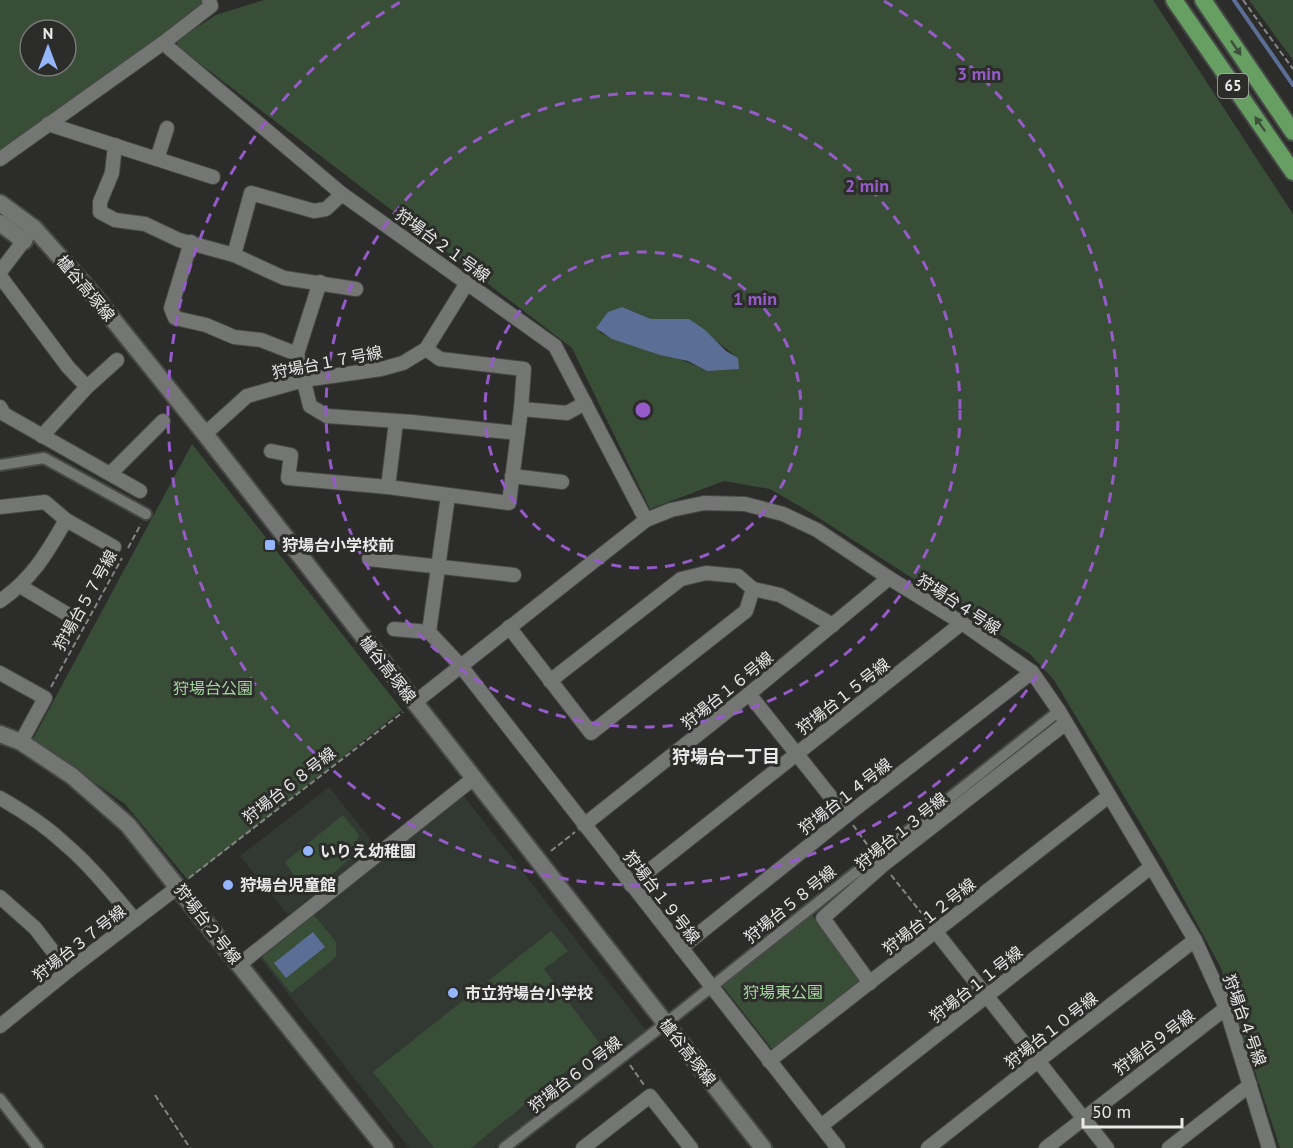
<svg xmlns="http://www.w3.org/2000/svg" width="1293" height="1148" font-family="'PT Sans','Noto Sans JP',sans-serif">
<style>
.built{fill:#323832}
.green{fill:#394e37;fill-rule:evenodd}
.water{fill:#5b6e95}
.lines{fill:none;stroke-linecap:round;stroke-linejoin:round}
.stream{stroke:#5b6e95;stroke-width:4}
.pedestrian-casing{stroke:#474947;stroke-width:14}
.minor-casing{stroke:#474947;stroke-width:16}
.tertiary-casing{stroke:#474947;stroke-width:20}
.primary-casing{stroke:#474947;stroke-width:20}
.path{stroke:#848584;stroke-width:2;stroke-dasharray:6 3;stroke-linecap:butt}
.pedestrian{stroke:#747674;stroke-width:10}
.minor{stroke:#747674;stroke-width:14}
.tertiary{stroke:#747674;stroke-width:16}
.primary{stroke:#679f62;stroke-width:16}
.oneway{fill:#3e4f3c}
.ring{fill:none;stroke:#965bc9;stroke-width:3;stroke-dasharray:10 8}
.poi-dot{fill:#95b6fd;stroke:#2c2d2b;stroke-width:2}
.labels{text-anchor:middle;stroke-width:6;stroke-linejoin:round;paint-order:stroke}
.shield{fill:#2c2d2b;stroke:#b0b1af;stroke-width:1.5}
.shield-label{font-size:15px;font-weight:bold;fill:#e8e9e8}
.street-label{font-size:16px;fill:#e8e9e8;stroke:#2c2d2b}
.poi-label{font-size:16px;font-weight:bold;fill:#e8e9e8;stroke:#2c2d2b;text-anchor:start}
.park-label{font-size:16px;fill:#a3d79d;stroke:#2c2d2b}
.neighbourhood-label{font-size:18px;font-weight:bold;fill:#e8e9e8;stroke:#2c2d2b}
.centre{fill:#965bc9;stroke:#2c2d2b;stroke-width:3}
.ring-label{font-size:18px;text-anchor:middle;font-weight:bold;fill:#965bc9;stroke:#2c2d2b;stroke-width:6;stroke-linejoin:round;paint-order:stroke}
</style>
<rect width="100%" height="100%" fill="#2c2d2b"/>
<g class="built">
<polygon points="329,787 376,846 288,915 240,856"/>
<polygon points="463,795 646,1030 494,1148 409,1148 259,957"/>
</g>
<g class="green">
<path d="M0,0h203l2,6 -205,146zM30,30h36v36h-36z"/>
<path d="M264,0h889l140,214v934h-13l-59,-180 -58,-107 -109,-181 -24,-26 -222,-143 -38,-22 -46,-8 -74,28 -78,-161 -394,-301 -1,-7 39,-25zM622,307l29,12h38l45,36 -27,16c-33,-18 -73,-21 -108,-39z"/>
<polygon points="1249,0 1293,0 1293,60"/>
<polygon points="192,444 402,710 188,880 125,804 33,739"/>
<polygon points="343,815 359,835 352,857 323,882 295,877 285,862"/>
<polygon points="811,914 865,983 775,1053 721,984"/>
<polygon points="314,915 336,942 336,957 291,993 262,957"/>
<polygon points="551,931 568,951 544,969 600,1044 471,1148 434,1148 373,1072"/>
</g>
<g class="water">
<polygon points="622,307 651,319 689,319 705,330 726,351 738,358 739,369 707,371 688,361 660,355 612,339 596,328 608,312"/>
<polygon points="313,932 325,947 286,978 274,963"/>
</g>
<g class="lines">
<polyline class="stream" points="1234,0 1293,85"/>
<g class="pedestrian-casing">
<g id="pedestrian">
<polyline points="0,465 44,458 146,514"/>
<polyline points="0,1099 38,1148"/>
<polyline points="504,1148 666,1023 1059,711"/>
</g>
</g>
<g class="minor-casing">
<g id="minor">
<polyline points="163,43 342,194 555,346 646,520"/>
<polyline points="48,124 213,177"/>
<polyline points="115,145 112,173 100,202 100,212 115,220 145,224 179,240 234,255 284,278 356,289"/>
<polyline points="0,159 163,43 211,6 209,0"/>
<polyline points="157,159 167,128"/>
<polyline points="191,242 171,308 175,318 206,325 234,337 261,340 297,354"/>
<polyline points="234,255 251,193 314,211 326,209 342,194"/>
<polyline points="0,272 29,234"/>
<polyline points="0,276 68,367 87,387"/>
<polyline points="320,282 297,354 310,406 327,416 412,422 518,433"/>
<polyline points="0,407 4,414 140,491"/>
<polyline points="521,409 567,413 585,403"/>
<polyline points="396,422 388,487 509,503 521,409 524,369 440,359 426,349"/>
<polyline points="205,434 247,396 304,380 381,369 403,363 426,349 467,283"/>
<polyline points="42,436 87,387 117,360"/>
<polyline points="271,451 291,455 288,478 388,487"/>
<polyline points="111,473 163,421"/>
<polyline points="512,476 562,482"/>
<polyline points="448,496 429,632 460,665 838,1148"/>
<polyline points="0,507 45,502 66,520 114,547"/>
<polyline points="369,559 514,575"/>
<polyline points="20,586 72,617"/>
<path d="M0,601c32,-22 47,-48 66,-81"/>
<polyline points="509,627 591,733 746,611 753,589"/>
<polyline points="394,629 429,632"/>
<polyline points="0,673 45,698 21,742"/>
<polyline points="550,681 681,579 706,573 738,576 753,589 780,595 833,625"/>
<polyline points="749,694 846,816"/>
<polyline points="414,703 646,520 671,510 704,503 745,504 783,514 817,530 889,578 962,623 1032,672 1059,711 1195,940 1226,1008 1269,1148"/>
<path d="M0,798c23,13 46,28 65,46 26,22 48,50 70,76"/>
<polyline points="584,825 749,694 889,578"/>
<polyline points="631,885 962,623"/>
<polyline points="0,897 35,928 68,971"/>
<polyline points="936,932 1107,1148"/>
<polyline points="681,948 846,816 1032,672"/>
<polyline points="240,964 474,778"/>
<polyline points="870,983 823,918 883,865 1066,723"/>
<polyline points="0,1026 68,971 178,887"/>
<polyline points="769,1061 1109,796"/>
<polyline points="821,1126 1151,867"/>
<polyline points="583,1148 650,1096 691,1148"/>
<polyline points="928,1148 1038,1061 1195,940"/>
<polyline points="1046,1148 1226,1008"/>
<polyline points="1169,1148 1250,1085"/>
</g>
</g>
<g class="tertiary-casing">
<g id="tertiary">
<polyline points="0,203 34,228 90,291 205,434 763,1148"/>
<polyline points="0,223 24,241"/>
<polyline points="0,734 21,742 72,776 128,825 385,1148"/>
</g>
</g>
<g class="primary-casing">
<g id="primary">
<polyline points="1174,0 1293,172"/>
<polyline points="1203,0 1293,132"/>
</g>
</g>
<g class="path">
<polyline points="1243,0 1293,69"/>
<polyline points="128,548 141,524"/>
<polyline points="51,687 122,558"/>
<polyline points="853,825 869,847"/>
<polyline points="551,851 575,832"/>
<polyline points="891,875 927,920"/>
<polyline points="189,878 403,712"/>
<polyline points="630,1065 644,1085"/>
<polyline points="155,1095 190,1148"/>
</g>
<use href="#pedestrian" class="pedestrian"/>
<use href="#minor" class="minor"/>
<use href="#tertiary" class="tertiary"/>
<use href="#primary" class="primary"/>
</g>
<defs><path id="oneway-solid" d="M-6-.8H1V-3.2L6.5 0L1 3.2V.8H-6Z" transform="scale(1.5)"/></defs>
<g class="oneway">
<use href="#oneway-solid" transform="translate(1236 48) rotate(56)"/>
<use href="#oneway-solid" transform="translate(1260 124) rotate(-125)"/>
</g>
<g class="ring">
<circle cx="643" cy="410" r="158"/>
<circle cx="643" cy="410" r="317"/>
<path d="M884 1A475 475 0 1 1 402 1"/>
</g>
<g class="poi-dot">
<rect x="264" y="539" width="12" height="12" rx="3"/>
<circle cx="308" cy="851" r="6"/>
<circle cx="228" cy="885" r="6"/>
<circle cx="453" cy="993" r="6"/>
</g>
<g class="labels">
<rect class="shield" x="1218" y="74" width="30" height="24" rx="4.5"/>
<g class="shield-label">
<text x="1233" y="91">65</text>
</g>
<g class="street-label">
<text transform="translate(443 245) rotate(36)" y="6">狩場台２１号線</text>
<text transform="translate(86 288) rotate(50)" y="6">櫨谷高塚線</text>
<text transform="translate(327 362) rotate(-11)" y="6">狩場台１７号線</text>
<text transform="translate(85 600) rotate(-61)" y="6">狩場台５７号線</text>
<text transform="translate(959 604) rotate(33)" y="6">狩場台４号線</text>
<text transform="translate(388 669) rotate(52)" y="6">櫨谷高塚線</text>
<text transform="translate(727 690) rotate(-39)" y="6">狩場台１６号線</text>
<text transform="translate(843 696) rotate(-38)" y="6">狩場台１５号線</text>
<text transform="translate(289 785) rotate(-38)" y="6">狩場台６８号線</text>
<text transform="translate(845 796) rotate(-38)" y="6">狩場台１４号線</text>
<text transform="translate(901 831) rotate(-39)" y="6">狩場台１３号線</text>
<text transform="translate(662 897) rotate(52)" y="6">狩場台１９号線</text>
<text transform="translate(790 904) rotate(-39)" y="6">狩場台５８号線</text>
<text transform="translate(929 916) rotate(-38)" y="6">狩場台１２号線</text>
<text transform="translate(208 924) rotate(52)" y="6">狩場台２号線</text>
<text transform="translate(79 943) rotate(-38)" y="6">狩場台３７号線</text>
<text transform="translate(976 984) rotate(-38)" y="6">狩場台１１号線</text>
<text transform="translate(1245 1020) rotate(70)" y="6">狩場台４号線</text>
<text transform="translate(1051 1030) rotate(-38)" y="6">狩場台１０号線</text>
<text transform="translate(1154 1042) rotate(-37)" y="6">狩場台９号線</text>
<text transform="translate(688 1052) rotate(52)" y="6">櫨谷高塚線</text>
<text transform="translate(575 1074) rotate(-38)" y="6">狩場台６０号線</text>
</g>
<g class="poi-label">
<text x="282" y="551">狩場台小学校前</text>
<text x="320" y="857">いりえ幼稚園</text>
<text x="240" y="891">狩場台児童館</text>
<text x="465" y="999">市立狩場台小学校</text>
</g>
<g class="park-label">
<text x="213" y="694">狩場台公園</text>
<text x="783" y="998">狩場東公園</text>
</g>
<g class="neighbourhood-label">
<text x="726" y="763">狩場台一丁目</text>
</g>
</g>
<circle cx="643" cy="410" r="9" class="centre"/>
<g class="ring-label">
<text x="979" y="80">3 min</text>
<text x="867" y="192">2 min</text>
<text x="755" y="305">1 min</text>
</g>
<g transform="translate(48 48)"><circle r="28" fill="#2c2d2b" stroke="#777877" stroke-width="1.5"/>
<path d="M0-4.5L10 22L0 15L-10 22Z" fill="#95b6fd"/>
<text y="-9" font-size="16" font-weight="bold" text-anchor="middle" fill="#e8e9e8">N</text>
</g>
<path d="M1083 1118v9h99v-9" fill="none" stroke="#e8e9e8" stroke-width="3"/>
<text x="1092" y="1118" font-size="18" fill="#e8e9e8" stroke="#2c2d2b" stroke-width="4.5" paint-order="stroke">50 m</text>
</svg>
